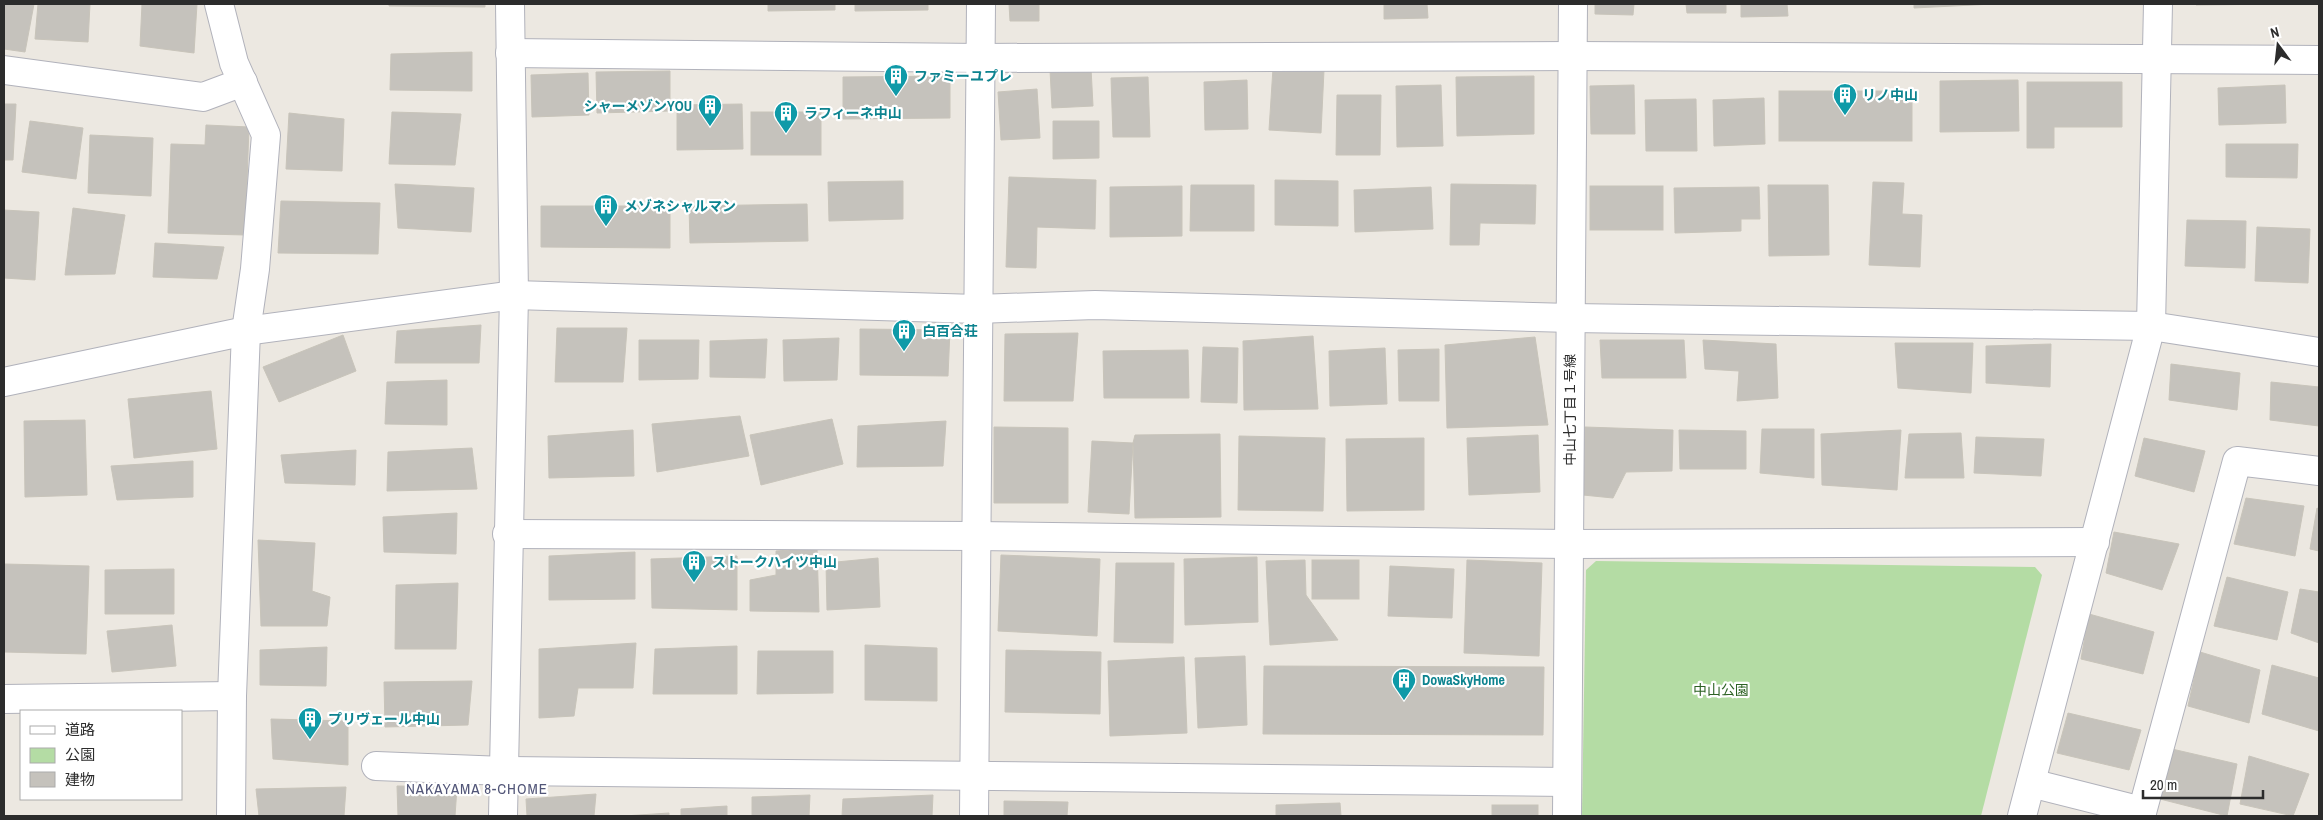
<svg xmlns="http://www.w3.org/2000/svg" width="2323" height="820" font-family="'Archivo Narrow','Noto Sans JP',sans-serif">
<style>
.green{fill:#b4dca4}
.building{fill:#c5c2bc;stroke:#c8c4ba}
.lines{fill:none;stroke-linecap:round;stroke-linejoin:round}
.minor-casing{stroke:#b1b2bb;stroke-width:30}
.minor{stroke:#fff;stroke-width:28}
.labels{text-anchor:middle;stroke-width:4.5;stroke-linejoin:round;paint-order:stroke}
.culture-label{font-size:14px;font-weight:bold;fill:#0d838f;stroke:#fff;text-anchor:start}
.street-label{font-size:14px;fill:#2c2c2c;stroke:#fff}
.park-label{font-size:14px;fill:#2d6224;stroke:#fff}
.neighbourhood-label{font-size:15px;letter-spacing:1px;fill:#525678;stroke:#fff}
</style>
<rect width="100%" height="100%" fill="#ece8e1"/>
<polygon class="green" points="1596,561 2035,567 2042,575 1981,816 1582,816 1586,570"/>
<g class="building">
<polygon points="4,4 34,4 25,52 4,49"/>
<polygon points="38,4 90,4 88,42 35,39"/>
<polygon points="142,4 197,4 194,53 140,46"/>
<polygon points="389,4 485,4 485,7 389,6"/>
<polygon points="768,4 835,4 835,10 768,11"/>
<polygon points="855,4 928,4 928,10 855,11"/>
<polygon points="1009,4 1039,4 1039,21 1010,21"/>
<polygon points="1384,4 1427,4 1428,18 1384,19"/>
<polygon points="1595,4 1634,4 1633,15 1595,14"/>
<polygon points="1686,4 1726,4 1726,13 1687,13"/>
<polygon points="1741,4 1787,4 1788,16 1741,17"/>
<polygon points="1914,4 1993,4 1914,8"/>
<polygon points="2196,4 2282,4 2196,5"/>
<polygon points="472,52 472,91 390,90 391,54"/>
<polygon points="1091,68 1093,106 1052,108 1050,70"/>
<polygon points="1273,68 1324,70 1321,133 1269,130"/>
<polygon points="670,71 670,111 597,113 596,72"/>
<polygon points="588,73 589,115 532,117 531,75"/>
<polygon points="950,76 950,118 843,119 843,77"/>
<polygon points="1534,76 1534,134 1457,136 1456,77"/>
<polygon points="1148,77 1150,137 1113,137 1111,78"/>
<polygon points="1247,80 1248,129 1205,130 1204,82"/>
<polygon points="2018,80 2019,131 1940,132 1940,81"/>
<polygon points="2027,82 2122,82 2122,127 2054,127 2054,148 2027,148"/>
<polygon points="1441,85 1443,146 1397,147 1396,86"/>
<polygon points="1634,85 1635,134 1591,134 1590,86"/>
<polygon points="2285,85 2286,123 2219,125 2218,88"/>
<polygon points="1037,89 1040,138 1001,140 998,92"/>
<rect x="1779" y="91" width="133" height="50"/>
<polygon points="1337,95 1381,95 1380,155 1336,155"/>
<polygon points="1764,98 1765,144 1714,146 1713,100"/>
<polygon points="1696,99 1697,151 1646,151 1645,100"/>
<polygon points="4,104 16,104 13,160 4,160"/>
<polygon points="742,104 743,149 677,150 677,105"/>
<polygon points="392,112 461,114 455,165 389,164"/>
<rect x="751" y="112" width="70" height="43"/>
<polygon points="289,113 344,119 342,171 286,169"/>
<polygon points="30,121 83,128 76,179 22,172"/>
<polygon points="1053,121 1099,121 1099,158 1053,159"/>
<polygon points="206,125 249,127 245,235 168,233 171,144 205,145"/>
<polygon points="90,135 153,138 151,196 88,193"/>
<polygon points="2226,144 2298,144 2297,178 2226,177"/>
<polygon points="1009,177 1096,180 1095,229 1037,227 1036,268 1006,267"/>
<polygon points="1275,180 1338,181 1338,226 1275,225"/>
<polygon points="903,181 903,219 829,221 828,182"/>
<polygon points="1873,182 1904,183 1902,214 1922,215 1920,267 1869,265"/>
<polygon points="395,184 474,188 471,232 398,228"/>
<polygon points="1451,184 1536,185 1535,224 1480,223 1479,245 1450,245"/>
<polygon points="1191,185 1254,185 1254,231 1190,231"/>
<polygon points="1768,185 1828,185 1829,255 1769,256"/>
<polygon points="1182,186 1182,236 1110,237 1110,187"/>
<rect x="1590" y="186" width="73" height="44"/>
<polygon points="1431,187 1433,229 1355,232 1354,190"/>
<polygon points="1759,187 1760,219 1741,219 1741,231 1675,233 1674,188"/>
<polygon points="281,201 380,203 378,254 278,253"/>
<polygon points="807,204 808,241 690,243 689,206"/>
<polygon points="541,206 670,206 670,248 541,247"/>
<polygon points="73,208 125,215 115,274 65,275"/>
<polygon points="4,210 39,212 35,280 4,278"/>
<polygon points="2187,220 2246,221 2245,268 2185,266"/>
<polygon points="2257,227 2310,229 2308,283 2255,281"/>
<polygon points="155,243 224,247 217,279 153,277"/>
<polygon points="481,325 479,363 395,363 397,331"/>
<polygon points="557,328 627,328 623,382 555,382"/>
<polygon points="860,329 950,330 948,376 860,375"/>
<polygon points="1078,333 1073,401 1004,401 1005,334"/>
<polygon points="343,335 356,371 279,402 263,367"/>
<polygon points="1313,336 1318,409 1244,410 1243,341"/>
<polygon points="1535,337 1548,425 1447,428 1445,345"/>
<polygon points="839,338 837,380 784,381 783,340"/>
<polygon points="767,339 765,378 710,377 710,341"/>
<polygon points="639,340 699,340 698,379 639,380"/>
<polygon points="1600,340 1684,340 1686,378 1602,378"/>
<polygon points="1703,340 1776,344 1778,398 1737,401 1739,371 1705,369"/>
<polygon points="1895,343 1973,343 1971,393 1898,388"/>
<polygon points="2051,344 2050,387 1986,383 1986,346"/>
<polygon points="1203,347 1238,348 1237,403 1201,402"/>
<polygon points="1385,348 1387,404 1330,406 1329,351"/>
<polygon points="1439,349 1439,401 1399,401 1398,350"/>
<polygon points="1188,350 1189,398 1104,398 1103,351"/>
<polygon points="2171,364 2240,373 2237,410 2169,400"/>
<polygon points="447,380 447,425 385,424 387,382"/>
<polygon points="2271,382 2319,387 2319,426 2270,420"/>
<polygon points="211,391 217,449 134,458 128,399"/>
<polygon points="740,416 749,456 657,472 652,424"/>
<polygon points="832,419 843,464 761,485 750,435"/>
<polygon points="85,420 87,495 25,497 24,421"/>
<polygon points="946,421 943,466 857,467 858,426"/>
<polygon points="994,427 1068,428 1068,503 994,503"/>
<polygon points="1585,427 1673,430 1672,471 1626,472 1613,498 1583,495"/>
<polygon points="1762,429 1814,429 1814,478 1760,473"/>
<polygon points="633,430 634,476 549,478 548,436"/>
<polygon points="1679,430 1746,431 1746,469 1680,469"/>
<polygon points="1901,430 1897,490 1822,485 1821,434"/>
<polygon points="1961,433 1964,478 1905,478 1909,434"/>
<polygon points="1220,434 1221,517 1135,518 1133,443 1135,435"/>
<polygon points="1538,435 1540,492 1469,495 1467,438"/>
<polygon points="1239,436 1325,438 1323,511 1238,510"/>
<polygon points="1976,437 2044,439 2041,476 1974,473"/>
<polygon points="1424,438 1424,510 1347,511 1346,439"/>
<polygon points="2144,438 2205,451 2194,492 2135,476"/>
<polygon points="1092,441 1133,443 1129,514 1088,512"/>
<polygon points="472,448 477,489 387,491 388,452"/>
<polygon points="356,450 355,485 285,483 281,455"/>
<polygon points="193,461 193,497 117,500 111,466"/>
<polygon points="2246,498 2304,506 2295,556 2234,544"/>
<polygon points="2317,508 2319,509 2319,551 2310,549"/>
<polygon points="457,513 456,554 384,552 383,517"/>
<polygon points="2114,532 2179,544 2162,590 2106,573"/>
<polygon points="258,540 315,543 312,591 330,597 327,626 261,626"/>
<polygon points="817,548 819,612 750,611 750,580 776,575 776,551"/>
<polygon points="635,552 635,599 549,600 549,556"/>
<polygon points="1001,555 1100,559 1097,636 998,631"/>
<polygon points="737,556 737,610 652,608 651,559"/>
<polygon points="1257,557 1258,622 1185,625 1184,559"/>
<polygon points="878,558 880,607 827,610 826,563"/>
<polygon points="1305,560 1306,595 1338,640 1270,645 1266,561"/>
<rect x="1312" y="560" width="47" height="39"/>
<polygon points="1467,560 1542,563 1539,656 1464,653"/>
<polygon points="1116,563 1174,563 1173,643 1114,642"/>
<polygon points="4,564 89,566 86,654 4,652"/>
<polygon points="1390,566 1454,569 1452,618 1388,616"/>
<polygon points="174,569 174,614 105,614 105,570"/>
<polygon points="2227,577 2288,592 2277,640 2214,626"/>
<polygon points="458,583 456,649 395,649 396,585"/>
<polygon points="2300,589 2319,592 2319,643 2291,633"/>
<polygon points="2089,614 2154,632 2143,674 2081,659"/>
<polygon points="172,625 176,666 112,672 107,631"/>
<polygon points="636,643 633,688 578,688 574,716 539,718 539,649"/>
<polygon points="865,645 937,648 937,701 865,700"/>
<polygon points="737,646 737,694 653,694 655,649"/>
<polygon points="327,647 326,686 260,685 260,650"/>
<polygon points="1006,650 1101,652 1100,714 1005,712"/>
<polygon points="758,651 833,651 833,693 757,694"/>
<polygon points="2200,652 2260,670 2249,723 2188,706"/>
<polygon points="1245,656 1247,725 1198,728 1195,658"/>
<polygon points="1184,657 1187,733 1110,736 1108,661"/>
<polygon points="2272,665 2319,678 2319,731 2262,714"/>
<polygon points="1264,666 1544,667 1543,735 1263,734"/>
<polygon points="472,681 468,725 385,727 384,682"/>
<polygon points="2068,713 2141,730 2129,770 2057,753"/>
<polygon points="271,719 348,721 348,765 273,759"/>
<polygon points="2172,749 2237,764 2227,816 2160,799"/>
<polygon points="2249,756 2309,774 2293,816 2240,804"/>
<polygon points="397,786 457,787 455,816 398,816"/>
<polygon points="346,787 344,816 259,816 256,789"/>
<polygon points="596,794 594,816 527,816 526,799"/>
<polygon points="810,795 809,816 752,816 752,797"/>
<polygon points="933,795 932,816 842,816 843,799"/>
<polygon points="1004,801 1068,802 1067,816 1004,816"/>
<polygon points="1340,803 1341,816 1276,816 1276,805"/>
<rect x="1492" y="805" width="46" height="11"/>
<polygon points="727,806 727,816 681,816 681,809"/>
<polygon points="669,813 669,816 624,816"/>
</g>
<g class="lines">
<g class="minor-casing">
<g id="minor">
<polyline points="219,4 234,63 266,135 255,269 246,331 232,696 231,816"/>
<polyline points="510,53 980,58 1572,56 2319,60"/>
<polyline points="4,70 203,97 243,82"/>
<polyline points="4,382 246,331 514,295 977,309 1095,305 1571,318 2151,326 2319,352"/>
<polyline points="507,534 975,536 1569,544 2095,542"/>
<polyline points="4,699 232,696"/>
<polyline points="376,766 504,771 1567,782"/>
<polyline points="2031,783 2142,811"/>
<polyline points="503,816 514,295 510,4"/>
<polyline points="974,816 981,4"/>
<polyline points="1567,816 1573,4"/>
<polyline points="2022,816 2151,326 2158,4"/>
<polyline points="2141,816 2237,461 2319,471"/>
</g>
</g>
<use href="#minor" class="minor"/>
</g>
<defs>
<g id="building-pin" transform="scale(1.25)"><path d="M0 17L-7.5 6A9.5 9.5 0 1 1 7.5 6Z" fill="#0f9aa8" stroke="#fff"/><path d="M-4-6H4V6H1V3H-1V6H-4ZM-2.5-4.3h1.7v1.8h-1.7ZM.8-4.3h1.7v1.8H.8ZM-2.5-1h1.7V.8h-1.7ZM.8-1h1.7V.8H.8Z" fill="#fff"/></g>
</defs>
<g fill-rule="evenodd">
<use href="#building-pin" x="896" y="76"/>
<use href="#building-pin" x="1845" y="95"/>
<use href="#building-pin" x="710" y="106"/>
<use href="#building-pin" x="786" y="113"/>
<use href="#building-pin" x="606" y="206"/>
<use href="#building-pin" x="904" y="331"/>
<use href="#building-pin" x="694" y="562"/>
<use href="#building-pin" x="1404" y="680"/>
<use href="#building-pin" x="310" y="719"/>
</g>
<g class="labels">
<g class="culture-label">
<text x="914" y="81">ファミーユプレ</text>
<text x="1862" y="100">リノ中山</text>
<text x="692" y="111" text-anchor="end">シャーメゾンYOU</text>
<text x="804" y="118">ラフィーネ中山</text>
<text x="624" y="211">メゾネシャルマン</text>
<text x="922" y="336">白百合荘</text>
<text x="712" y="567">ストークハイツ中山</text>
<text x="1422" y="685">DowaSkyHome</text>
<text x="328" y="724">プリヴェール中山</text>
</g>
<g class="street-label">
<text transform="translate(1570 410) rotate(-90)" y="5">中山七丁目１号線</text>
</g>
<g class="park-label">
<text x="1721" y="695">中山公園</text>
</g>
<g class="neighbourhood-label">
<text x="477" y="794">NAKAYAMA 8-CHOME</text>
</g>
</g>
<rect width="2323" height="820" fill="none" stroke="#2c2c2c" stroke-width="10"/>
<rect x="20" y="710" width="162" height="90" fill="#ffffff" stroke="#ababab"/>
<rect x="30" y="726" width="25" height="8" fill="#ffffff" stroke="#ababab"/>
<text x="65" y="735" font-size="15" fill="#2c2c2c">道路</text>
<rect x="30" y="748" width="25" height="15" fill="#b4dca4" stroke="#ababab"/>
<text x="65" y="760" font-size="15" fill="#2c2c2c">公園</text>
<rect x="30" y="772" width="25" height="15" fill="#c5c2bc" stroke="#ababab"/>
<text x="65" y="785" font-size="15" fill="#2c2c2c">建物</text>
<g transform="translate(2278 45) rotate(345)" stroke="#ffffff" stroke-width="4" paint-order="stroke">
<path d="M0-4L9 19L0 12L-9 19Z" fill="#2c2c2c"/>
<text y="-8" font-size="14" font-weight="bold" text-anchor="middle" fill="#2c2c2c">N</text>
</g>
<path d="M2143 790v8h120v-8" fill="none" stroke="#2c2c2c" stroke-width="2.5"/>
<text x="2150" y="790" font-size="15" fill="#2c2c2c" stroke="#ffffff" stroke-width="4" paint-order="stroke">20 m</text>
</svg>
